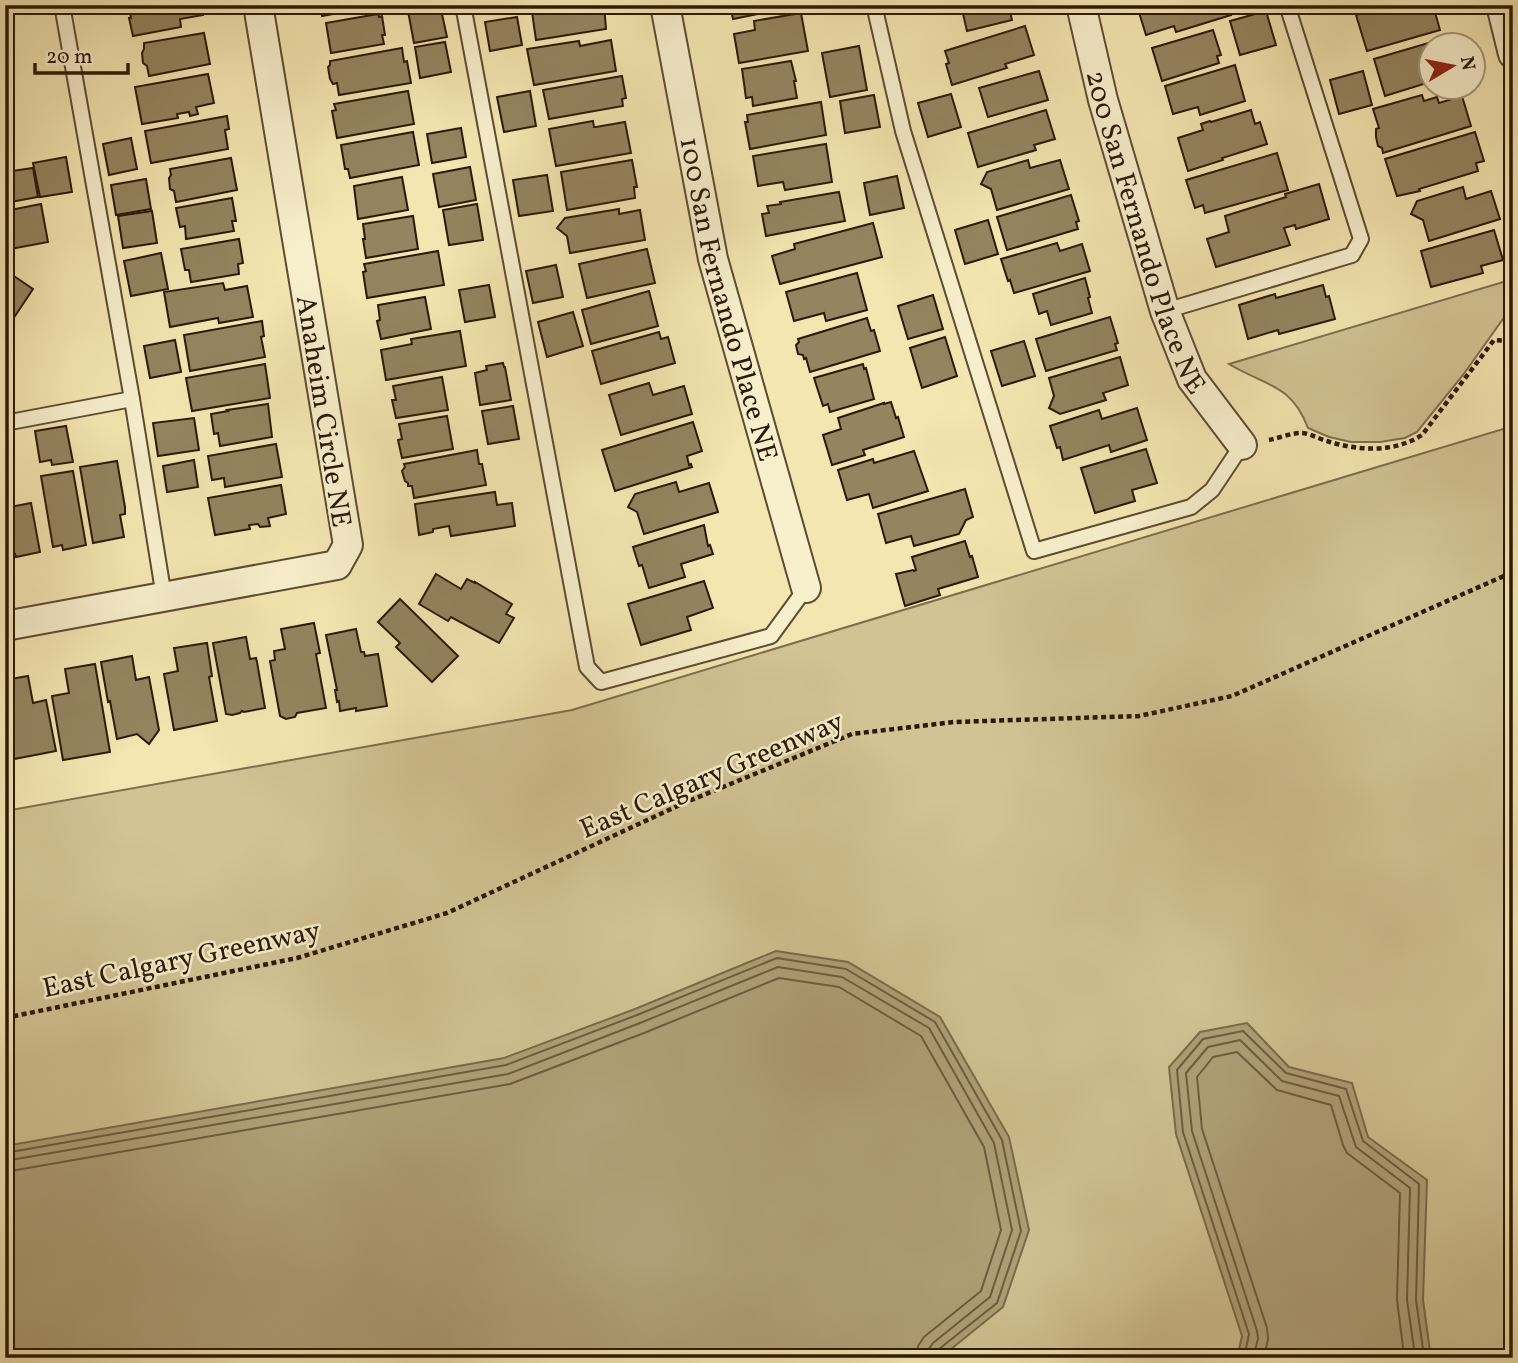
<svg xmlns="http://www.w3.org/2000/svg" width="1518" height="1363" font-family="Vollkorn,serif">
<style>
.green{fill:#d2c394;stroke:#7e6e4e;stroke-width:2}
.water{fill:#b0a077;stroke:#7b6a4a;stroke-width:2}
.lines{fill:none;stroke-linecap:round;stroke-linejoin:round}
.shore{stroke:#6e5c3f;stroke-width:2}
.building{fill:#94845f;stroke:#2b1907;stroke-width:2}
.lane-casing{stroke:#5d4c32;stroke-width:18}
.street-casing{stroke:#5d4c32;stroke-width:32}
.path{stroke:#2b1907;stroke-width:4.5;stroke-dasharray:5 3.5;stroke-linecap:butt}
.lane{stroke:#f8efcc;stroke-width:14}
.street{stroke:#f8efcc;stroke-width:28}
.labels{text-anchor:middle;stroke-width:5;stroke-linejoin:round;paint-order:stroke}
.street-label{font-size:28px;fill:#2b1907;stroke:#f8efcc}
</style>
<rect width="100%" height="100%" fill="#f4e6b1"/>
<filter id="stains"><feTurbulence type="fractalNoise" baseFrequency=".00286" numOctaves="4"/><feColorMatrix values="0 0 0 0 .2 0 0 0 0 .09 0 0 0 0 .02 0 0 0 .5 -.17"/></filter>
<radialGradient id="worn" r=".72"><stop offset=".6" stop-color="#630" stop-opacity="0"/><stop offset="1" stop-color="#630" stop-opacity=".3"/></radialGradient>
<g class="green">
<path d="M1513,279v26l-50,70 -46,57 -12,6 -25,4h-29l-22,-5 -21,-9c-17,-45 -43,-42 -79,-64z"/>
<polygon points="1513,426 1513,1358 5,1358 5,811 572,710"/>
</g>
<g class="water">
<polygon points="776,951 848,962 940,1017 1009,1137 1029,1230 1003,1307 940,1358 5,1358 5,1146 504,1058 635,1009"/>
<polygon points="1247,1023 1289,1067 1352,1083 1368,1137 1427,1180 1423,1300 1430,1351 1427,1358 1237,1358 1242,1336 1176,1134 1169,1067 1200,1032"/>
</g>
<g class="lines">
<g class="shore">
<polyline points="5,1153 506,1065 637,1015 777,958 846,969 935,1022 1002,1140 1021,1231 997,1303 939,1349 936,1358"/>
<polyline points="5,1161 508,1074 640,1023 778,967 842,977 929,1028 994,1143 1012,1230 990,1297 933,1343 928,1350 927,1358"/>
<polyline points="5,1172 510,1084 644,1033 779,978 839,987 921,1036 984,1147 1001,1230 981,1291 924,1337 918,1346 917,1358"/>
<polyline points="1244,1358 1249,1334 1183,1132 1177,1070 1203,1039 1243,1031 1286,1073 1346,1089 1363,1141 1419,1184 1416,1300 1423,1349 1422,1358"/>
<polyline points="1253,1358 1258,1339 1257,1331 1192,1131 1186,1073 1208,1047 1240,1040 1282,1081 1339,1096 1356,1147 1410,1188 1407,1300 1414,1348 1413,1358"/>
<polyline points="1264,1358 1268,1339 1267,1328 1202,1129 1197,1077 1213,1057 1237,1052 1277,1090 1331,1105 1343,1145 1347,1153 1400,1193 1397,1300 1403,1347 1402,1358"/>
</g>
</g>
<g class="building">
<polygon points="129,5 201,5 203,15 180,19 181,27 133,36 129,18 131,18"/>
<polygon points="320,5 371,5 371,7 322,16"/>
<polygon points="440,5 447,37 414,43 408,11"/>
<polygon points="531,5 604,5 606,29 536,40"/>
<polygon points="730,5 781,5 782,9 733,19"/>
<polygon points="961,5 1013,5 1014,11 1010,12 1012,20 967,31"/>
<polygon points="1140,5 1228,5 1231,15 1176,32 1174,26 1146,35 1137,6"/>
<polygon points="1307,5 1342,5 1310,14"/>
<polygon points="1391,5 1433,5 1440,30 1367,51 1356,15"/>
<polygon points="1266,11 1276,45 1240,55 1230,21"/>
<polygon points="801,13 808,51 739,63 734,34 755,30 754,21"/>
<polygon points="378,14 379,17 382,16 385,35 382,35 384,44 331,53 326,23"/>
<polygon points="517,17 522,45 490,51 485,22"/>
<polygon points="1025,26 1034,55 1005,64 1007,68 952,85 946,64 949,63 945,51"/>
<polygon points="1213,30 1221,55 1217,56 1219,63 1162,81 1152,48"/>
<polygon points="204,33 210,64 149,76 147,66 143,63 142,53 144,49 144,43"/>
<polygon points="1442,39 1444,46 1430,46 1430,82 1385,96 1374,59"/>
<polygon points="611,40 616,71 534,85 527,49 579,41 580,46"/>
<polygon points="445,42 451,72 420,78 415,47"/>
<polygon points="859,46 867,90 830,97 822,53"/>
<polygon points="402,48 404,62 407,61 411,83 339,95 337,83 333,84 330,79 328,67 330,65 330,61"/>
<polygon points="791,61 796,81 794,81 797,98 753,106 752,97 746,98 742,69"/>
<polygon points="1235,65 1245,101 1200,115 1198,107 1173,114 1165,86"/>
<polygon points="1039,71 1048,100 988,117 979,88"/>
<polygon points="1363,71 1372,105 1339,114 1330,80"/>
<polygon points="208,74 214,103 196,107 198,114 190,116 189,112 177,114 178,118 142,124 135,87"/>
<polygon points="622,76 626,98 622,99 623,106 549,119 543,90"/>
<polygon points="408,91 414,124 337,138 332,111 336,110 334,104"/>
<polygon points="530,91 536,126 504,132 497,97"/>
<polygon points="951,94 961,127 928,137 918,103"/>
<polygon points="874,95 880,127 845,133 840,101"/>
<polygon points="1422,95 1424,101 1437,97 1439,103 1462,96 1471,126 1383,153 1382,148 1378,146 1376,137 1376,129 1379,128 1373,109"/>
<polygon points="821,102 826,135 750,149 745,122 748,122 747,115"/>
<polygon points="1046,110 1055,139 1034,145 1036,150 978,167 968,133"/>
<polygon points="1251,110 1255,124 1260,122 1267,144 1222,158 1223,160 1188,171 1178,138 1203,130 1201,124 1210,121 1211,122"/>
<polygon points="227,116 229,129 225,130 228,149 151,163 145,131"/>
<polygon points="593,121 594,127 596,127 625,122 631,153 556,166 549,129"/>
<polygon points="461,128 466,157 432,163 427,134"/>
<polygon points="413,132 419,165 350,178 348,169 345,169 341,145"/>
<polygon points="1475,132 1484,161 1476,163 1478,171 1419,189 1420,191 1397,196 1385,159"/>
<polygon points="131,138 137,169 109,175 103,144"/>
<polygon points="826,144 832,182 785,190 783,182 758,186 753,156"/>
<polygon points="1277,153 1288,190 1205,213 1203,205 1195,208 1186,180"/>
<polygon points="66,157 72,192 40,197 33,163"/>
<polygon points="231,158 237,190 176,202 174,191 170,189 169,178 171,175 170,169"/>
<polygon points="632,160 637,187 634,187 635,198 567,210 561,172"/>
<polygon points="1028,160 1030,168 1060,160 1069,189 997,210 991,189 981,184 987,172"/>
<polygon points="470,167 476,200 439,207 433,174"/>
<polygon points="33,168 38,197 5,203 5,172"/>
<polygon points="547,175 553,211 519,216 513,180"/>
<polygon points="897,176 904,208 870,215 864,183"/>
<polygon points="402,177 408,210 358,219 354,186"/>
<polygon points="146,179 151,209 116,215 111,185"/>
<polygon points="1319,184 1329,219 1296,229 1295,225 1284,228 1290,245 1216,267 1207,239 1229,232 1225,216 1286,197 1285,194"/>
<polygon points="1463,187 1466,199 1491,191 1500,219 1429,241 1423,220 1411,214 1417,201"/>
<polygon points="839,192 845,221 766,236 762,214 769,213 767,206 781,204 780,202"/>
<polygon points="1071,195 1079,221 1076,222 1078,229 1007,250 997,217"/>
<polygon points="232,198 236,221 232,221 234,231 186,239 185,226 180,227 176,208"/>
<polygon points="41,204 48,242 5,250 5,211"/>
<polygon points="477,204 483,240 449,245 443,210"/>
<polygon points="619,209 619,214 640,210 645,240 570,253 567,236 557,228 565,218"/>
<polygon points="152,211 157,243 123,248 118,216"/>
<polygon points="413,216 418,249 366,258 363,239 365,239 363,224"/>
<polygon points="988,220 998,254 965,264 955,230"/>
<polygon points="873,223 882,257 780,284 772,256 795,249 794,244"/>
<polygon points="1494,230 1503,260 1481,266 1483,273 1431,287 1421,251"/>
<polygon points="239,239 243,263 238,264 239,274 191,282 189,270 185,270 181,249"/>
<polygon points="1057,243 1060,251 1082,244 1090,271 1014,293 1010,280 1008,281 1001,259"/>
<polygon points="647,249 655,283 587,298 579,264"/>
<polygon points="438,251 444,285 367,298 363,272 366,271 364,264"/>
<polygon points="161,253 168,289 131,296 124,261"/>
<polygon points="556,265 563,297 533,303 526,271"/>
<polygon points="5,270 33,289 9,325 5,323"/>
<polygon points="857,273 867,310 826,321 824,313 794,321 786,292"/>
<polygon points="1085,278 1090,297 1088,298 1092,313 1051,325 1047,311 1039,314 1033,294"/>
<polygon points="223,283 225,290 247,286 253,317 219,323 218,318 170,327 164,292"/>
<polygon points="489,285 495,317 465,322 459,290"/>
<polygon points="1323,285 1326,297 1329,296 1335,319 1279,334 1278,330 1248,339 1239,305 1275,294 1276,298"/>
<polygon points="649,291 658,326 591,344 582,310"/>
<polygon points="933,295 943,329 908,339 898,306"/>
<polygon points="425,297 431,329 381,339 377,321 380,320 378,305"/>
<polygon points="573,312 583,346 547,357 538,322"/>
<polygon points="1110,317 1118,343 1115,344 1117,350 1046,371 1036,339"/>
<polygon points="867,318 871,331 874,330 880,351 810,372 806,358 804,359 803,355 798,354 796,345 799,342 798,339"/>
<polygon points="262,321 264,336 261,337 265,357 190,371 184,335"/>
<polygon points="460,331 466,366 386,380 381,350 412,344 411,339"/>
<polygon points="659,332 661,339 668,337 675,363 601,384 592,351"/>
<polygon points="945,337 957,376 922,388 910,348"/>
<polygon points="175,340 181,372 150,378 144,346"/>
<polygon points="1024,341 1035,376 1002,386 991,351"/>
<polygon points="1120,357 1128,385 1103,393 1106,400 1060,414 1049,408 1054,396 1049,378"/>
<polygon points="503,363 504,367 505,367 511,400 480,405 475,373 487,370 486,366"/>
<polygon points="265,364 270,398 192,411 186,378"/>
<polygon points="863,364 864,369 866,368 874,399 830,412 828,404 823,406 814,378"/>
<polygon points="442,377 448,410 396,418 392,400 396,400 393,386"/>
<polygon points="649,383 653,395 684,386 692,414 621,435 609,395"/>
<polygon points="891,402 896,418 898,417 904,437 863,450 865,455 832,465 823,435 841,429 838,418 884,403 884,404"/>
<polygon points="268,404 272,437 220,446 218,433 214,434 211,414 228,411 227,410"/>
<polygon points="513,406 519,439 488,444 482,411"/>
<polygon points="1137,408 1147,440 1111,452 1109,445 1063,460 1060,447 1057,448 1050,426 1099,410 1102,419"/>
<polygon points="447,416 453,449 402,458 398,440 402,439 399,424"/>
<polygon points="194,418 199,450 158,456 153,423"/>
<polygon points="693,422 702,451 687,456 689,465 691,464 692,467 615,491 602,450"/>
<polygon points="66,426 73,462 52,465 51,460 40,462 35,431"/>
<polygon points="276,444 282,477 225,487 224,478 212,480 208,456"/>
<polygon points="1146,449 1157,483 1132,490 1135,501 1095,513 1081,468"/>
<polygon points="477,450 479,464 482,464 486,485 414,498 412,486 408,486 408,483 405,481 402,471 405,467 404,464"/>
<polygon points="914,451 928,491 873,508 869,494 847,500 838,470 873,459 874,463"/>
<polygon points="194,460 198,487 167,492 163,466"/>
<polygon points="117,461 125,507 125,514 120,515 124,537 93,543 80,467"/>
<polygon points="73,471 86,545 63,550 62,545 53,547 41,476"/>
<polygon points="676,482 679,492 709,483 718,512 644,534 637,512 628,507 635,494"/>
<polygon points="281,485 286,514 268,518 270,526 260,527 258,524 249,525 250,529 215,535 208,498"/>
<polygon points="965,489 973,517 966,520 959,534 914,546 911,536 886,543 878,514"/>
<polygon points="495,492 497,505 512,503 515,526 451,536 449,526 433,529 433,532 419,535 415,504"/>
<polygon points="31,503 40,552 16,557 15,554 8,556 5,542 5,508"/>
<polygon points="704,525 708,546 710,545 713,554 681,564 685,577 649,588 642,565 639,566 633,547"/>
<polygon points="965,541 970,557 972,556 978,577 938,589 940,595 905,606 896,574 913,570 914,571 916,570 912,557"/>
<polygon points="436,574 461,589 467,579 475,583 475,582 512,604 506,614 514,618 499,643 451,617 448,621 419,604"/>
<polygon points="704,581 713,608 687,617 691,630 641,645 628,604"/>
<polygon points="400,599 458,656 432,682 396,647 400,643 378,622"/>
<polygon points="314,623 320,653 316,654 326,708 297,713 295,717 286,719 280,716 270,661 275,660 274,651 285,649 281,629"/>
<polygon points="356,629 361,652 364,652 365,656 378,654 387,706 356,711 356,708 340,711 339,701 337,702 335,690 337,690 326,635"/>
<polygon points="246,637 250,659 256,658 257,662 265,708 244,712 242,711 240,713 232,715 226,714 213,643"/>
<polygon points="207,643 212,676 209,677 217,721 174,730 164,674 178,671 174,648"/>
<polygon points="132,656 136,680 149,677 159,730 149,744 137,734 117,739 110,701 108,702 101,662"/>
<polygon points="95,664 110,752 63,760 52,696 69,693 65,669"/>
<polygon points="28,676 33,703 46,700 56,751 9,760 5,737 5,680"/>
</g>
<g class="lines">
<g class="lane-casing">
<g id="lane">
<polyline points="62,5 132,399 164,597"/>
<polyline points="463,5 587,667 601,682 771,636 806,588"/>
<polyline points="874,5 903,131 1034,551 1191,507 1212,490 1242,445"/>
<polyline points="5,8 19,5"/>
<polyline points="1165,311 1352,255 1361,239 1287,5"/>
<polyline points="5,423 132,399"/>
</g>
</g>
<g class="street-casing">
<g id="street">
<path id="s1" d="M665,5l48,254 93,329"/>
<path id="s2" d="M1081,5l22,95 62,211 27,68 50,66"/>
<polyline points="1501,5 1513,54"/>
<polyline points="5,626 337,565 348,545 258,5"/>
</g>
</g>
<g class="path">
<path d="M1269,440c10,-2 22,-7 32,-7 8,0 18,6 26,8 31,10 67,12 95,-6l72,-95 19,1"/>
<polyline points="5,1018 297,958 447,913 684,803 852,734 954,722 1139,716 1232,696 1513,572"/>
</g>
<use href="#lane" class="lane"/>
<use href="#street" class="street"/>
</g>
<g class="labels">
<g class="street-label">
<text dy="10" stroke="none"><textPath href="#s2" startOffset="236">200 San Fernando Place NE</textPath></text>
<text dy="10" stroke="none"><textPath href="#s1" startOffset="301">100 San Fernando Place NE</textPath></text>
<text transform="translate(325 411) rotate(81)" y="10">Anaheim Circle NE</text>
<text transform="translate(711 774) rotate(-23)" y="10">East Calgary Greenway</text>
<text transform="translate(181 958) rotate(-12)" y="10">East Calgary Greenway</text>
</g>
</g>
<rect width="1518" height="1363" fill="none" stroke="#f4e6b1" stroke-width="28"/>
<rect x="7" y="7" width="1504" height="1349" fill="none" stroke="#2b1907" stroke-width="3.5"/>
<rect x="14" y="14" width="1490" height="1335" fill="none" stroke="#2b1907" stroke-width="2"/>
<g transform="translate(1452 66) rotate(80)"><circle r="33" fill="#f8efcc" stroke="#a6997d" stroke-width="2"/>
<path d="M0-5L12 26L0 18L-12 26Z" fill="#8f2418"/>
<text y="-10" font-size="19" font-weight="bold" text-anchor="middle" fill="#2b1907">N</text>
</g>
<path d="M35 63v10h93v-10" fill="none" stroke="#2b1907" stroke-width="3.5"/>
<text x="46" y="63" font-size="21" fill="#2b1907" stroke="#f8efcc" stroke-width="5" paint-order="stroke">20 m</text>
<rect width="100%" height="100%" filter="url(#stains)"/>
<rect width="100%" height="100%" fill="url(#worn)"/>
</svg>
